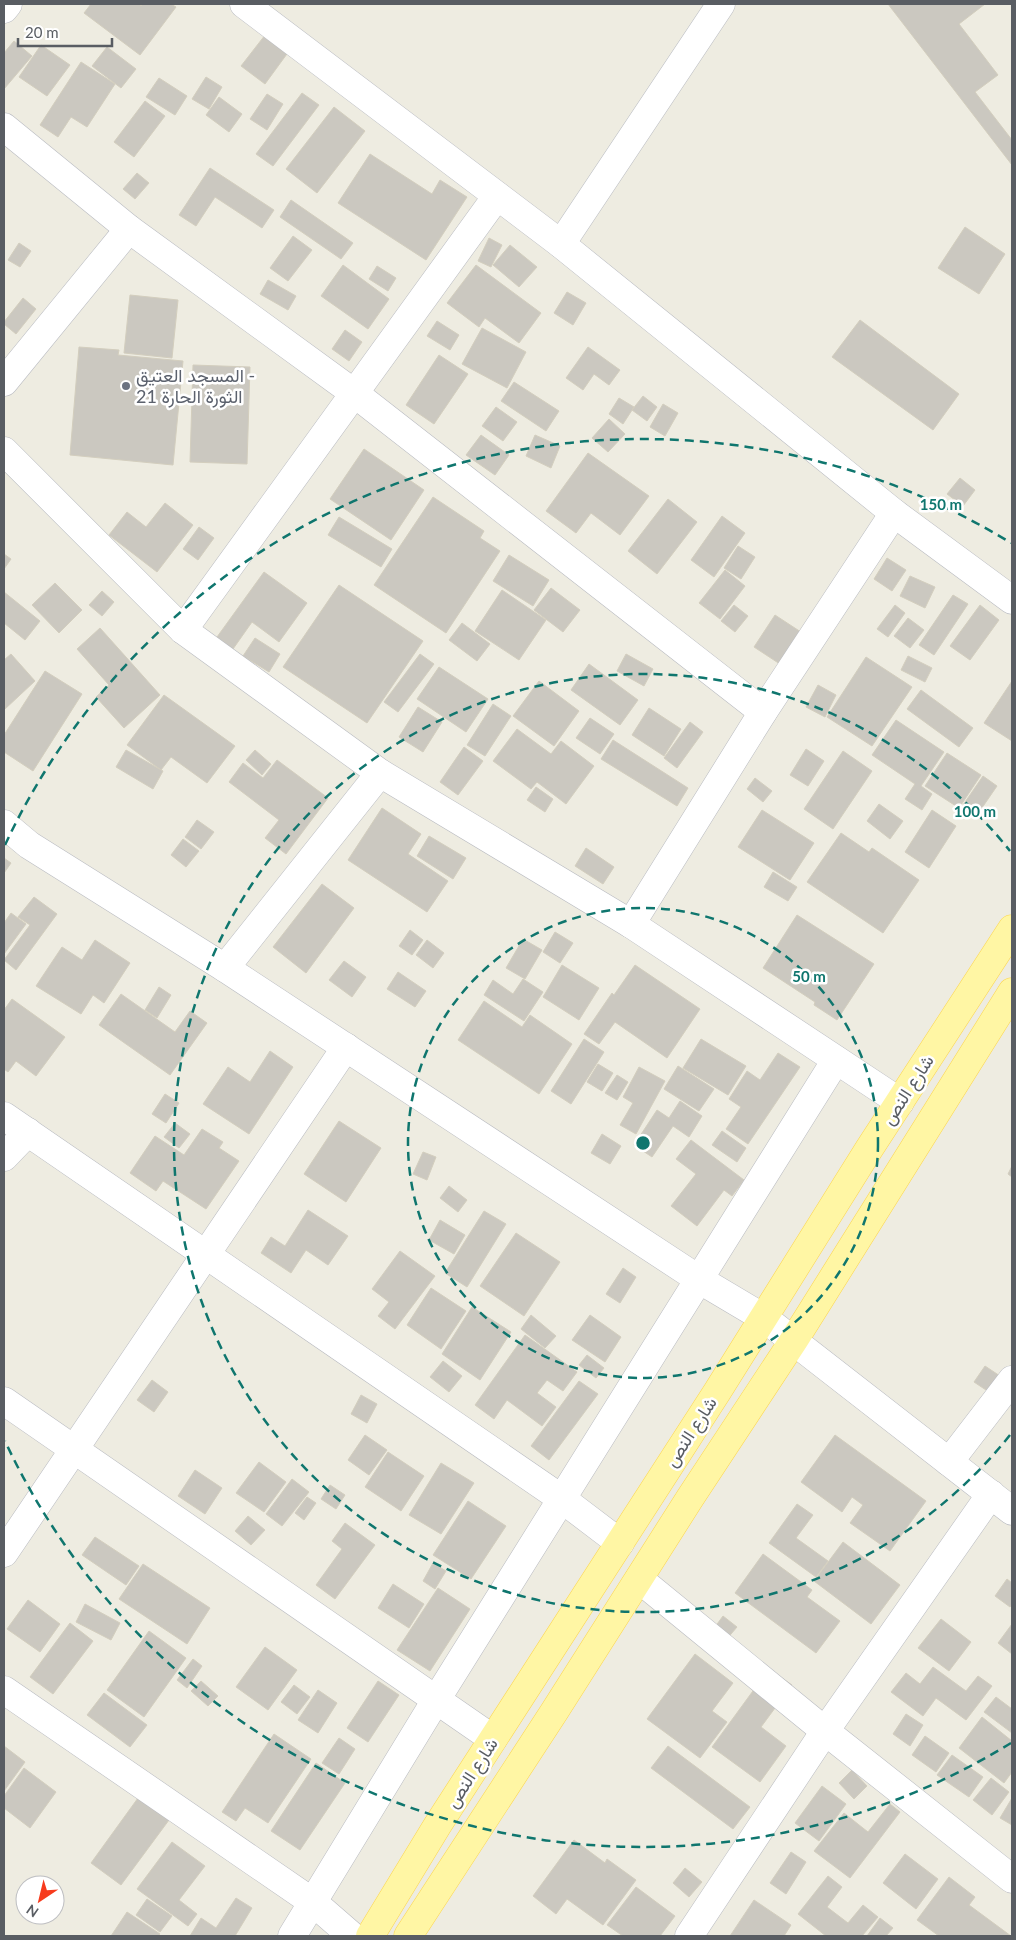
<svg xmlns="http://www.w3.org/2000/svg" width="1016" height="1940" font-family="Lato,Vazirmatn,sans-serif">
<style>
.building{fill:#cbc8c0;stroke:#d3cebe}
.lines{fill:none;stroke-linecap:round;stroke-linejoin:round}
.minor-casing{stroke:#b9bbc1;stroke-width:29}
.major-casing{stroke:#fdd54b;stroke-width:29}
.minor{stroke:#fff;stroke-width:28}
.major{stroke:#fff6a4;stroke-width:28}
.ring{fill:none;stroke:#0f766e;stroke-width:2.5;stroke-dasharray:9 6}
.worship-dot{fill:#6b7280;stroke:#fff;stroke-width:2}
.labels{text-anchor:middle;stroke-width:5;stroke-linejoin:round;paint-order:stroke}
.worship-label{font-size:18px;fill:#5b616d;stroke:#fff;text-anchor:start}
.street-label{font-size:18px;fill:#595d63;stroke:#fff}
.centre{fill:#0f766e;stroke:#fff;stroke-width:2.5}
.ring-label{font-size:15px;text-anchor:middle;font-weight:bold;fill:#0f766e;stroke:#fff;stroke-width:5;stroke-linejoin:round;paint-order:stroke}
</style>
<rect width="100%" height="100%" fill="#eeece1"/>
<g class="building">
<polygon points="91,4 139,4 141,6 143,4 171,4 176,7 140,55 84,13"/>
<polygon points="888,4 985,4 959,24 998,75 975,92 1012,140 1012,165"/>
<polygon points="269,30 292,47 265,84 241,66"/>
<polygon points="14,41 32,56 4,89 4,53"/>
<polygon points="41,45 70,65 47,96 19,77"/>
<polygon points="107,47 136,69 121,88 92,66"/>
<polygon points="81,62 115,84 87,127 71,117 58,137 40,125"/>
<polygon points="206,77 222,87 209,109 192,99"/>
<polygon points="159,78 187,96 175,115 146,97"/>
<polygon points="302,93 319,105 273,166 256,154"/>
<polygon points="267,94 283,104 267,130 250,119"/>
<polygon points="219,97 242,114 229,132 206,115"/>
<polygon points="145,101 165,116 134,157 114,142"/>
<polygon points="334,107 365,131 317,193 286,169"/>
<polygon points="370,154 432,194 440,180 467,197 426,260 338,203"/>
<polygon points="210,168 274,210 262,228 215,197 196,226 179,215"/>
<polygon points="137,173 149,183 135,199 123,189"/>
<polygon points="291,200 353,243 341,259 280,217"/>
<polygon points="965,227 1005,254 979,294 938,268"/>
<polygon points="293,236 312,250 288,281 270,268"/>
<polygon points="489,238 502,245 491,267 478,261"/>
<polygon points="19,243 31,251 20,267 8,260"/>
<polygon points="510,245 537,267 519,287 493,265"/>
<polygon points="343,265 389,299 368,329 321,296"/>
<polygon points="476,265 541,313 519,343 485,318 479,327 447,303"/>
<polygon points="377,266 396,278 388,291 369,279"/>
<polygon points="268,280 296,296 288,310 260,294"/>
<polygon points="567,292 586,303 573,325 554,313"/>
<polygon points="130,295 178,300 172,358 124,353"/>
<polygon points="23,298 36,309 16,334 4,324 4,322"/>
<polygon points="860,320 959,394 933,430 832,357"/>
<polygon points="437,321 459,335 450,350 427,336"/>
<polygon points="482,328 526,352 507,388 462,364"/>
<polygon points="345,330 362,342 349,361 332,349"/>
<polygon points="79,347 119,350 118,355 183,361 173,465 70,455"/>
<polygon points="588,347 620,370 609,385 594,374 583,390 566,378"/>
<polygon points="439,355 468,374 434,424 406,405"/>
<polygon points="193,365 250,367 247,464 190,462"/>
<polygon points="514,382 559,411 546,431 501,401"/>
<polygon points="643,396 657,407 647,421 632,410"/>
<polygon points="619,398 634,407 623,424 609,414"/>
<polygon points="663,404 678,413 665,436 650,427"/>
<polygon points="496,407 517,422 503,441 482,426"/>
<polygon points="609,419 625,434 608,452 592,438"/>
<polygon points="481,435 509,455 495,475 466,455"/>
<polygon points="535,435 560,446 551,468 526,456"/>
<polygon points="364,449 424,490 391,540 330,499"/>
<polygon points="588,453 649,496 620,535 591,513 576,533 546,511"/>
<polygon points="960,478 975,490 963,506 947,494"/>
<polygon points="433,497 484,531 480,538 500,551 446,633 374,585"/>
<polygon points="668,499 697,522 657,574 628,551"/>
<polygon points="165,503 193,525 157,572 109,535 127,512 146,527"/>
<polygon points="722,516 745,533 714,577 691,560"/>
<polygon points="339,517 392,549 381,567 328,535"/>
<polygon points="199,527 214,538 198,560 183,549"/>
<polygon points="738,546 755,557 741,579 724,568"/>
<polygon points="4,554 11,559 4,569"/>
<polygon points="509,555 549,580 533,606 493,581"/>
<polygon points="887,558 906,570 892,591 874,579"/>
<polygon points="725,570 745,586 720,619 699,603"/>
<polygon points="264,572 307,603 279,642 252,622 233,649 217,637"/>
<polygon points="910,576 935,587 925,608 900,596"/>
<polygon points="55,583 82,610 59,633 32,605"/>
<polygon points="339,585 423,641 367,723 283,667"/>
<polygon points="551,588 580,610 563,632 534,610"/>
<polygon points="502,590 546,620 519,660 475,631"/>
<polygon points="102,591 114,602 102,616 89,605"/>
<polygon points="4,592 40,621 25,640 4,623"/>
<polygon points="953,595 968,604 934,655 919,645"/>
<polygon points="734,605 748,616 735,632 721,621"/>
<polygon points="895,605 905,613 888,637 877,629"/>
<polygon points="980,605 999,620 970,660 950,646"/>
<polygon points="775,615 807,636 786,668 754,647"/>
<polygon points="908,618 924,630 910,648 894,636"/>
<polygon points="462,623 490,644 477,661 449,640"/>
<polygon points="100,628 160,695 124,728 96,697 109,685 77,649"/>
<polygon points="255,638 280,654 269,672 243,656"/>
<polygon points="11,654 35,681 5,709 4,660"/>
<polygon points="420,654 434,664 398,712 384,702"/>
<polygon points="626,654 653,669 644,686 617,671"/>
<polygon points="908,656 932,668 925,682 901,670"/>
<polygon points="866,657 912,687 872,746 827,717"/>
<polygon points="589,664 638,700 620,725 571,690"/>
<polygon points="439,667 488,699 466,732 417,699"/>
<polygon points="45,671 82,694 33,771 4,752 4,735"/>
<polygon points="539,681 579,711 554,746 513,716"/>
<polygon points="1012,681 1012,741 984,723"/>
<polygon points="818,685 836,695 825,717 806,707"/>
<polygon points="921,690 973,728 959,747 907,709"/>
<polygon points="164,695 235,746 207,783 171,757 161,770 127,745"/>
<polygon points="493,704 511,716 485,756 467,745"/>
<polygon points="418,707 442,722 423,752 399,737"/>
<polygon points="649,708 681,729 664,756 632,735"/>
<polygon points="590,718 614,734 600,754 576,738"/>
<polygon points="896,720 944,752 921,786 932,794 922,810 905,799 915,784 872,755"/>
<polygon points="690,722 703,732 677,768 664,758"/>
<polygon points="517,729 551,754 561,741 594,766 566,804 537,782 531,789 493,761"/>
<polygon points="613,740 688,788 677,806 601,759"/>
<polygon points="464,747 483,761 458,795 440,782"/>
<polygon points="806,749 824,761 808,786 790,775"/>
<polygon points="126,750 163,771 153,789 116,767"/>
<polygon points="255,750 271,764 262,775 246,760"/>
<polygon points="843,751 872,771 833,829 804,809"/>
<polygon points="947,753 981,775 959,808 925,786"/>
<polygon points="277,760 328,798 286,854 265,838 279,820 229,782 243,763 263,778"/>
<polygon points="983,776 997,786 975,818 961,808"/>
<polygon points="755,778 772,791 763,802 747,789"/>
<polygon points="536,787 553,799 545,812 527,800"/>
<polygon points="879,804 903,821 890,839 867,821"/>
<polygon points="382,808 421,834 408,854 448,881 427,912 348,860"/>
<polygon points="762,810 814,843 790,880 738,847"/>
<polygon points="932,810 956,826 929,868 905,852"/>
<polygon points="197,820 214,832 201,849 185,837"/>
<polygon points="841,833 869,852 872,848 919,880 883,933 807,882"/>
<polygon points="429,836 466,858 453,879 417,856"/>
<polygon points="183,839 199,851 186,867 171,855"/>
<polygon points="586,848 614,867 603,884 575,866"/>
<polygon points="4,858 11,863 4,873"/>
<polygon points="773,872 797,887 788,901 764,887"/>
<polygon points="322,884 354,908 306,973 273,947"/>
<polygon points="34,897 57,914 16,970 4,960 30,925 18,917"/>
<polygon points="11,913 26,924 4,954 4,923"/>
<polygon points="797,915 874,964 837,1020 814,1005 815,1002 763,968"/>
<polygon points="410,930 423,940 412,955 399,946"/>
<polygon points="555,932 573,943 560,963 543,952"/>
<polygon points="523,939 542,950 525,979 506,968"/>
<polygon points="95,940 130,963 104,1003 93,995 81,1014 36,986 62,947 82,960"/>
<polygon points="427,940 444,953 433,968 416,955"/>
<polygon points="344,961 366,977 352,997 329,980"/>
<polygon points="562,965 599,988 579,1020 543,997"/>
<polygon points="635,965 700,1009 667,1058 615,1022 599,1044 584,1034 612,993 614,995"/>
<polygon points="398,972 426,991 415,1007 387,989"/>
<polygon points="523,979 543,992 524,1021 484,995 493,980 513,994"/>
<polygon points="159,987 171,995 157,1018 145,1010"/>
<polygon points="121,994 175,1032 190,1011 207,1023 170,1075 99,1025"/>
<polygon points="12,999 65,1037 36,1076 16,1061 8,1072 4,1069 4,1010"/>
<polygon points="484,1001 522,1027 530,1015 572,1044 539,1094 458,1040"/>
<polygon points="584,1039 604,1052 571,1104 551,1091"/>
<polygon points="701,1039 746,1066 728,1095 683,1068"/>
<polygon points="270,1051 293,1067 249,1134 203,1104 228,1067 250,1082"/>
<polygon points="778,1053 800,1067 748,1144 726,1129 741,1107 729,1099 747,1071 760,1080"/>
<polygon points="598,1064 613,1073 602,1091 587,1082"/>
<polygon points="678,1066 714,1089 699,1111 664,1089"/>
<polygon points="639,1067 665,1081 636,1134 620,1125 633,1103 623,1097"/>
<polygon points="617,1075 628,1082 617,1100 605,1093"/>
<polygon points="165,1094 179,1103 166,1123 152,1114"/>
<polygon points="680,1101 702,1116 689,1137 673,1126 652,1157 634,1145 657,1110 669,1118"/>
<polygon points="339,1121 381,1148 346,1202 304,1174"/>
<polygon points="175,1123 190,1134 179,1148 164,1137"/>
<polygon points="202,1129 223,1142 219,1148 239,1161 206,1209 163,1181 156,1191 130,1173 155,1136 184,1155"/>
<polygon points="722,1131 746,1148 737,1162 712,1145"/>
<polygon points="602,1134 621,1146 610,1164 591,1153"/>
<polygon points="691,1140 744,1180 732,1196 724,1190 697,1226 671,1206 696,1174 676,1159"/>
<polygon points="423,1152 436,1157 427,1180 413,1174"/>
<polygon points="1012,1166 1012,1177 1008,1174"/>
<polygon points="449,1186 467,1200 458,1212 440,1198"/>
<polygon points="308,1210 348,1236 328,1265 306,1250 291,1273 261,1253 271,1237 285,1246"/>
<polygon points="484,1211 506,1224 467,1287 445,1273"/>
<polygon points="440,1220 465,1235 454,1254 429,1240"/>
<polygon points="516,1233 560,1262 524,1316 480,1286"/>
<polygon points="400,1251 435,1276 395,1329 378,1316 389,1302 372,1289"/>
<polygon points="623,1268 636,1277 620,1303 606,1294"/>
<polygon points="431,1288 466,1311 441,1349 407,1325"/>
<polygon points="472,1307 511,1332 480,1380 442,1354"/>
<polygon points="531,1315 556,1336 545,1348 521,1329"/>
<polygon points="590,1315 621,1337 605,1362 572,1340"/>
<polygon points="525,1335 577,1372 563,1391 547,1380 537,1393 556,1407 542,1426 507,1400 494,1419 475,1405"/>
<polygon points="587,1355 604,1368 596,1378 579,1365"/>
<polygon points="443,1361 462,1376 449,1392 430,1377"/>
<polygon points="985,1366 1000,1376 989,1392 974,1382"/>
<polygon points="152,1380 168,1392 154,1412 137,1400"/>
<polygon points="579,1381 598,1394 549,1460 531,1446"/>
<polygon points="361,1395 377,1404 367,1423 351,1414"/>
<polygon points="365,1435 387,1450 369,1475 348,1460"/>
<polygon points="835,1435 926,1501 890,1551 850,1523 863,1505 852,1497 842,1512 801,1482"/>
<polygon points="388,1452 424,1476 401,1511 365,1487"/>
<polygon points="259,1462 286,1482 264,1512 236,1493"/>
<polygon points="441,1463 474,1483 441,1534 409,1515"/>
<polygon points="195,1470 222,1488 205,1514 178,1496"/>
<polygon points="292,1479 309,1492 282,1526 266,1514"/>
<polygon points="330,1485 345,1495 336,1509 321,1499"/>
<polygon points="307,1497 316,1503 304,1520 295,1513"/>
<polygon points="468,1501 506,1526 471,1579 433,1555"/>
<polygon points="797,1504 813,1515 796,1538 828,1561 816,1577 769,1543"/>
<polygon points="248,1516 265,1530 251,1545 235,1531"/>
<polygon points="345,1523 375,1545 335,1599 316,1585 342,1549 332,1541"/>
<polygon points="95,1537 139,1566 126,1585 82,1555"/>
<polygon points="843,1542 900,1585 871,1624 814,1581"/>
<polygon points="763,1554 812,1590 807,1597 840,1621 816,1653 735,1593"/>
<polygon points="433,1563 446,1571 435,1589 423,1581"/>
<polygon points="143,1564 210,1608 187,1644 119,1599"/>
<polygon points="1007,1579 1012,1583 1012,1604 1010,1607 995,1596"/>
<polygon points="393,1584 424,1604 409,1628 378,1608"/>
<polygon points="438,1588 470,1609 430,1671 397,1650"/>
<polygon points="28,1600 60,1624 40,1652 7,1629"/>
<polygon points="85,1604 120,1623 111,1640 76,1622"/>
<polygon points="723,1616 737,1627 725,1641 712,1631"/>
<polygon points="941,1619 971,1642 949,1671 918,1648"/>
<polygon points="70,1623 93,1641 53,1694 30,1677"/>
<polygon points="1012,1624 1012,1654 998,1643"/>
<polygon points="149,1631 186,1658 144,1717 107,1690"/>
<polygon points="265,1647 297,1670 268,1710 236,1687"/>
<polygon points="695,1654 733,1683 712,1711 727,1722 700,1758 647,1719"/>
<polygon points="193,1659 202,1666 187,1688 177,1680"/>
<polygon points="933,1667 966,1691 978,1676 992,1686 966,1720 936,1698 923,1716 891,1692 906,1673 920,1684"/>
<polygon points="769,1669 792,1685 761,1727 786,1746 760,1782 712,1747"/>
<polygon points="201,1681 218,1696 208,1706 191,1691"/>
<polygon points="378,1681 399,1695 368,1742 347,1728"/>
<polygon points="294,1685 310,1697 297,1714 281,1702"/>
<polygon points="318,1690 337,1703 318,1733 298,1720"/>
<polygon points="104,1693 147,1725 130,1747 87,1715"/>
<polygon points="996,1697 1012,1709 1012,1733 984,1712"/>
<polygon points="906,1714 923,1725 910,1746 893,1734"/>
<polygon points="982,1717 1012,1741 1012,1772 1004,1783 959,1748"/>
<polygon points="274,1734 311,1759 268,1823 245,1808 236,1821 222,1812"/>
<polygon points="925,1736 949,1753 936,1772 912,1755"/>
<polygon points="339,1738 355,1749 339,1774 322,1763"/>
<polygon points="4,1746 25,1762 4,1791"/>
<polygon points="668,1746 750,1807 733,1829 651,1768"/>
<polygon points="952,1755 983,1777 969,1797 937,1775"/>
<polygon points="316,1763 345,1783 300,1850 271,1831"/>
<polygon points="24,1768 56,1792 30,1828 4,1808 4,1796"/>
<polygon points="852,1770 867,1786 854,1799 839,1783"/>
<polygon points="991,1778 1009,1792 992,1815 973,1800"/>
<polygon points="822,1786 846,1804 819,1841 795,1823"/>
<polygon points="138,1798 169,1820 121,1885 91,1863"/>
<polygon points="1012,1798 1012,1825 1000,1818"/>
<polygon points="890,1804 900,1812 850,1878 814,1851 844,1813 868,1832"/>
<polygon points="574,1840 605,1863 607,1859 636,1880 603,1925 567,1899 556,1914 533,1896"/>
<polygon points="172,1842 205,1866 179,1900 197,1914 188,1926 137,1889"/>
<polygon points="791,1852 806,1862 786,1894 770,1883"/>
<polygon points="905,1854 938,1879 916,1909 883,1883"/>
<polygon points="685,1868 702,1882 689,1897 673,1883"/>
<polygon points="828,1876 842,1887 827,1907 848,1923 863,1905 878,1917 862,1936 826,1936 798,1914"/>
<polygon points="949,1877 975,1897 969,1905 1011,1936 939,1936 917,1920"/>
<polygon points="636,1887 675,1916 660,1936 623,1936 607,1925"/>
<polygon points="236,1898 252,1908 235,1936 190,1936 201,1918 216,1928"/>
<polygon points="147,1899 172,1916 160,1932 136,1915"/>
<polygon points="754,1900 791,1925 784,1936 730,1936"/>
<polygon points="127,1912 160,1934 158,1936 111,1936"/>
<polygon points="880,1918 893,1928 886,1936 867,1936"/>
</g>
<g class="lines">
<g class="minor-casing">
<g id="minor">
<polyline points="244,4 561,244 894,513 1012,600"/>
<polyline points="4,9 8,4"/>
<polyline points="4,127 129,229 354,393 763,712"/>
<polyline points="561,244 721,4"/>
<polyline points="4,382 129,229"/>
<polyline points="4,451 183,630 380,773 631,924 900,1102"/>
<polyline points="183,630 497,196"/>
<polyline points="4,824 29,845 225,968 700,1280 764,1318 1012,1511"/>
<polyline points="631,924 763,712 894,513"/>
<polyline points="225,968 380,773"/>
<polyline points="4,1116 562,1499 620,1543"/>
<polyline points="4,1157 28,1132"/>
<polyline points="4,1401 493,1739"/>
<polyline points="949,1462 1012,1380"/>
<polyline points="4,1553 346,1047"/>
<polyline points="639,1579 825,1731 1012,1879"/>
<polyline points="4,1690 314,1903 352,1936"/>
<polyline points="292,1936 436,1700 836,1060"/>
<polyline points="689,1936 825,1731 991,1494"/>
</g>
</g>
<g class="major-casing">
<g id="major">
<polyline points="370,1936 437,1826 717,1392 869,1149 1012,929"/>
<polyline points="408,1936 554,1712 690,1498 794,1340 1012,992"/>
</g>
</g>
<use href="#minor" class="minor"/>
<use href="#major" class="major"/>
</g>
<g class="ring">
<circle cx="643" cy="1143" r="235"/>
<path d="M1010 1435A469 469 0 1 1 1010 851"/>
<path d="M1011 1743A704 704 0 0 1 5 1441M5 845A704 704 0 0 1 1011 543"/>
</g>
<circle class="worship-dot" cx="126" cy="386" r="5"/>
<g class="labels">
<g class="worship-label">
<text x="136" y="382">المسجد العتيق -<tspan x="136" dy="21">الثورة الحارة 21</tspan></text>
</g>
<g class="street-label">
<text transform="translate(908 1090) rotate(-57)" y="6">شارع النص</text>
<text transform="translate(691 1432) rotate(-57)" y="6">شارع النص</text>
<text transform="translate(472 1773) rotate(-57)" y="6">شارع النص</text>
</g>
</g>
<circle cx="643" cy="1143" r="8" class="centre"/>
<g class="ring-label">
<text x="941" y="510">150 m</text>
<text x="975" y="817">100 m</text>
<text x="809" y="982">50 m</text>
</g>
<rect width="1016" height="1940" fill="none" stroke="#595d63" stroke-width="10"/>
<g transform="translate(40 1900) rotate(215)"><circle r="24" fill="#ffffff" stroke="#bdbec1"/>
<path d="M0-4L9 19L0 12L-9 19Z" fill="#f73b1d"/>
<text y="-8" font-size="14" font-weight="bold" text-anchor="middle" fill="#595d63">N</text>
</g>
<path d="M18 38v8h94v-8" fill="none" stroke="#595d63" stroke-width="2.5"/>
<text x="25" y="38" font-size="15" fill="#595d63" stroke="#ffffff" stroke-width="4" paint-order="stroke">20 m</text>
</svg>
